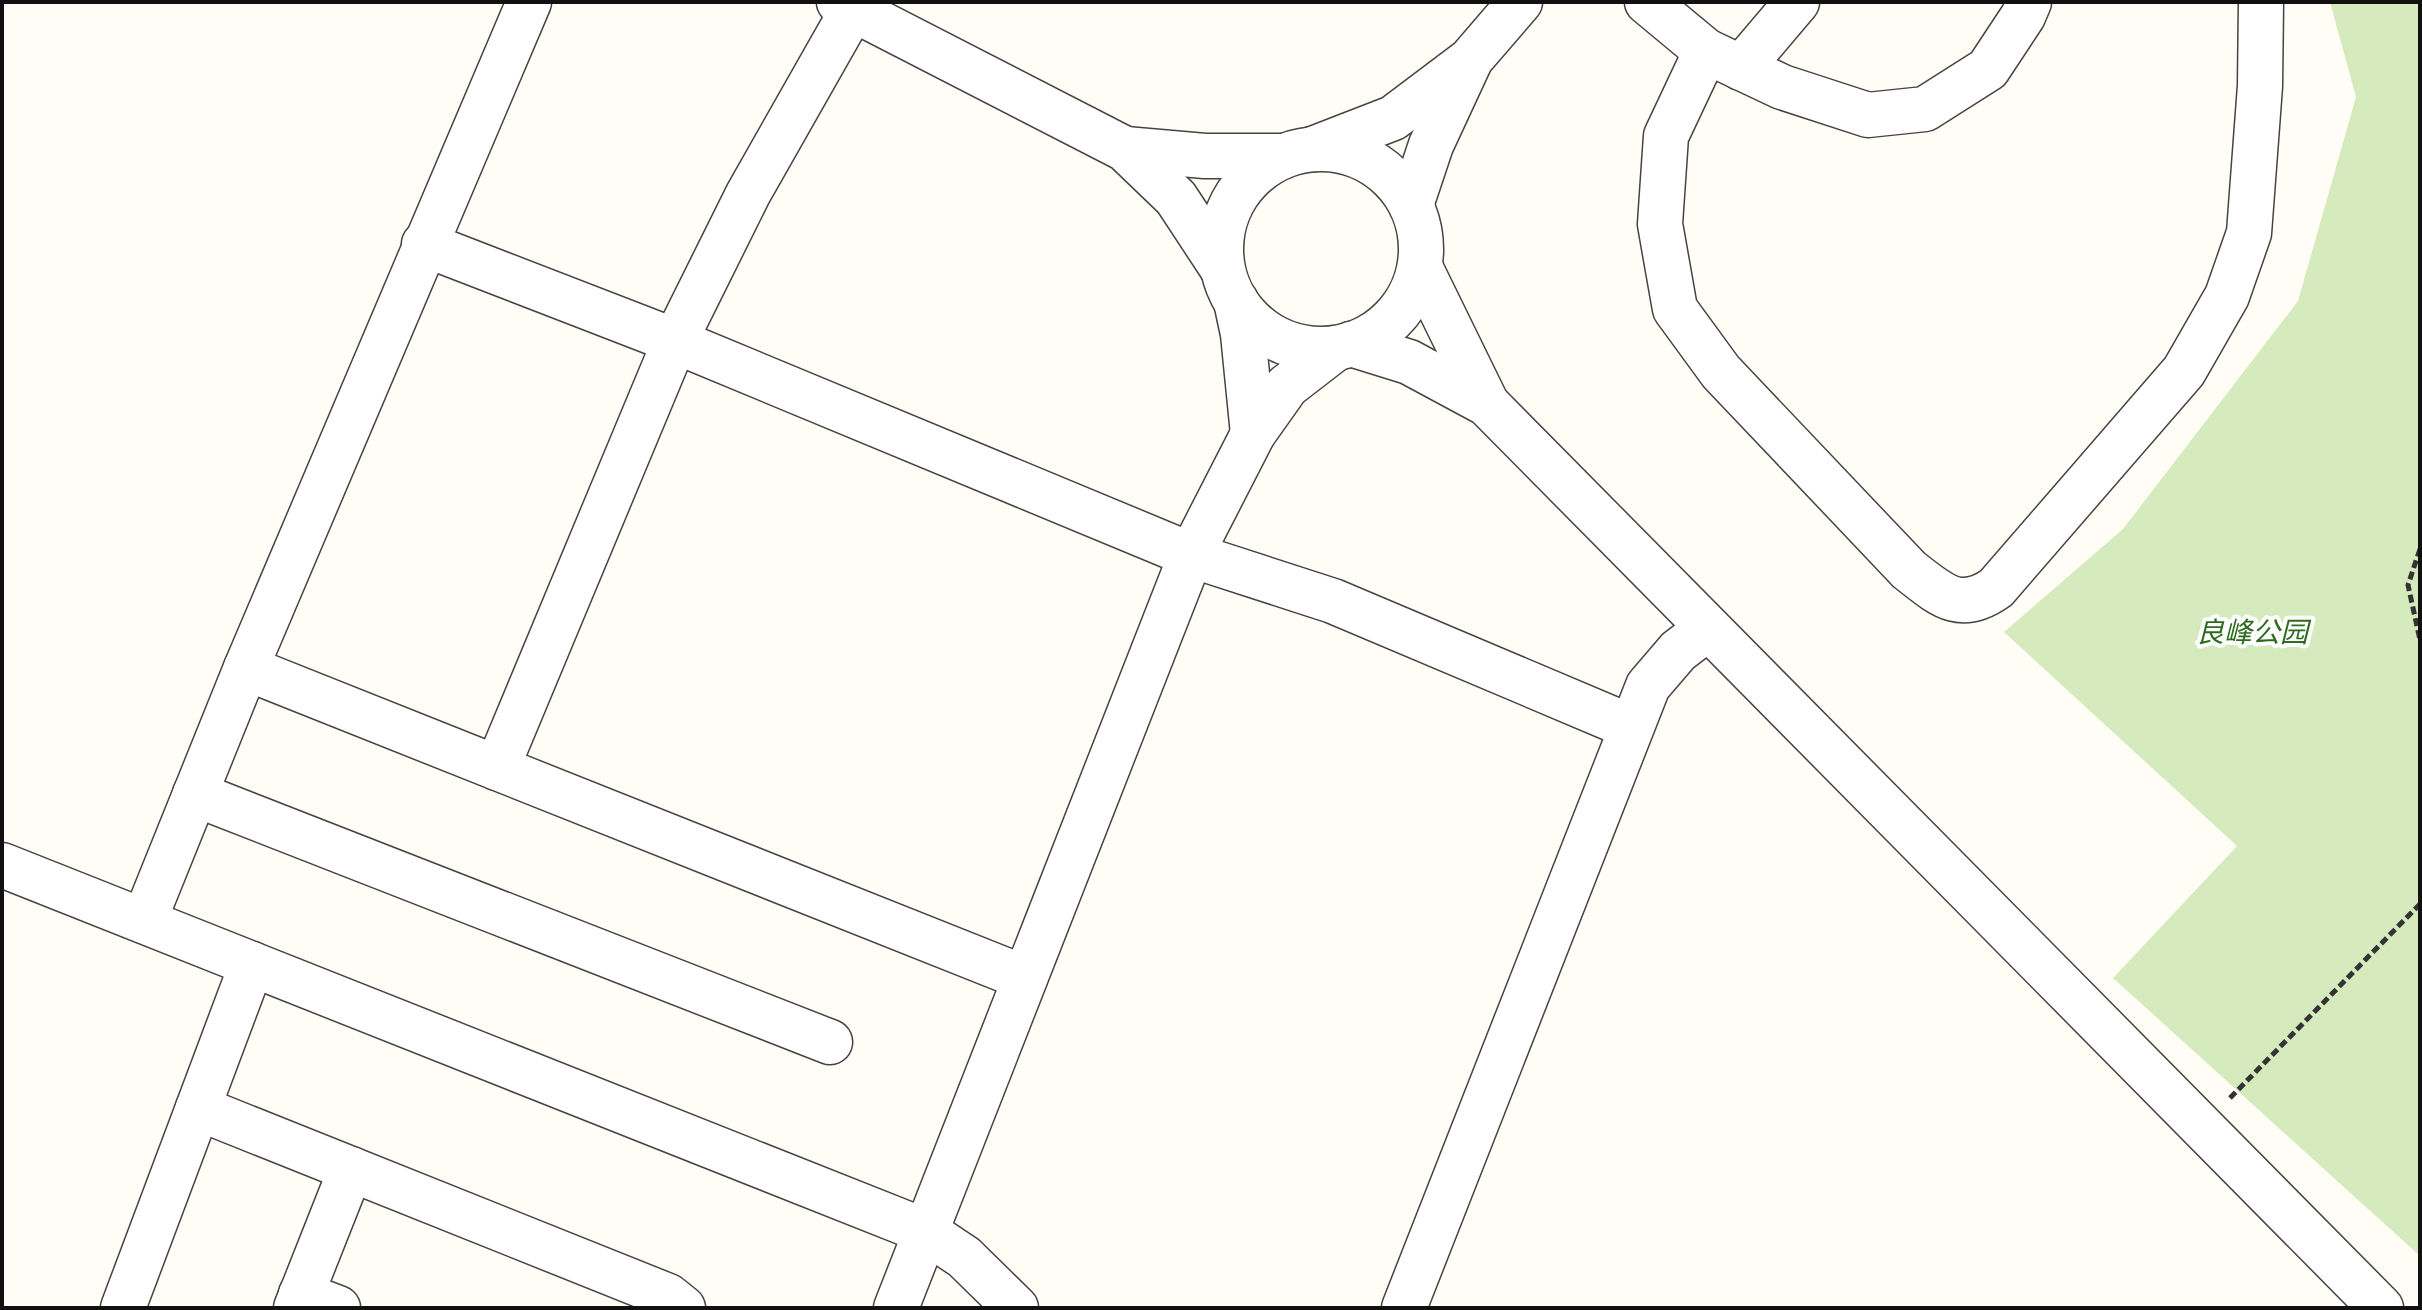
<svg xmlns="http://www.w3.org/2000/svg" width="2422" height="1310" font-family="Lora,'Noto Sans SC',serif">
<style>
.green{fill:#d5ebbd}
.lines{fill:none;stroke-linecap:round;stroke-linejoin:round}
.minor-casing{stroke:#444;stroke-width:47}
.path{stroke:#333;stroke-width:5;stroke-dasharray:8 4;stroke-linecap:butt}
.minor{stroke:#fff;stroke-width:44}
.labels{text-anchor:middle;stroke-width:8;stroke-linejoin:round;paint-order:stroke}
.park-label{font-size:28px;font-style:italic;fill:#2f6b1f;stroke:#fff}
</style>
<rect width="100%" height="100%" fill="#fffdf5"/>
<polygon class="green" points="2330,2 2420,2 2420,1256 2113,978 2237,846 2004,632 2123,529 2298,301 2356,97"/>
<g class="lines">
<g class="minor-casing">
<g id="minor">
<polyline points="839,2 1125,149 1176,198 1222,268"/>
<polyline points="1647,2 1706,51 1782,87 1868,115 1925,109 1988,69 2023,16 2029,2"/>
<path d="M1706,51l-40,85 -6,88 15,85 46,63 188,198c31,24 50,44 87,18l188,-217 43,-75 22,-63 11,-147 1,-84"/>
<polyline points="1741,68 1797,2"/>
<polyline points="1125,149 1205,156 1283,156"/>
<polyline points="1313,149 1393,118 1470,60 1520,2"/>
<circle cx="1321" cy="249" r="100"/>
<polyline points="1411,205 1431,145 1469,63"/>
<polyline points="424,244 675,341 1191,555 1333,601 1631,727"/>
<polyline points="1420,267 1487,404"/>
<polyline points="1236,301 1243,334 1253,434"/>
<polyline points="1351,344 1409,362 1487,404 2381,1308"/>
<polyline points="246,668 1025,978"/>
<polyline points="497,768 675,341 748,194 853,9"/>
<polyline points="195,794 830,1042"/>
<polyline points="2,865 925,1231 964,1257 1016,1308"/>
<polyline points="144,921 246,668 529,2"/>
<polyline points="198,1108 668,1296 683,1308"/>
<polyline points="301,1294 338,1308"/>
<polyline points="123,1308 252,964"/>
<polyline points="296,1308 351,1169"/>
<polyline points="896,1308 1191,555 1253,434 1287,386 1335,349"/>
<polyline points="1404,1308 1648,686 1678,651 1708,628"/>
</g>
</g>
<g class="path">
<polyline points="2420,549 2408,585 2420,640"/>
<polyline points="2230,1098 2420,904"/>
</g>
<use href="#minor" class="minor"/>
</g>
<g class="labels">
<g class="park-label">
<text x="2252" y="642">良峰公园</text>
</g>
</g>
<rect width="2422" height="1310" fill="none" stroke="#111111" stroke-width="8"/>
</svg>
